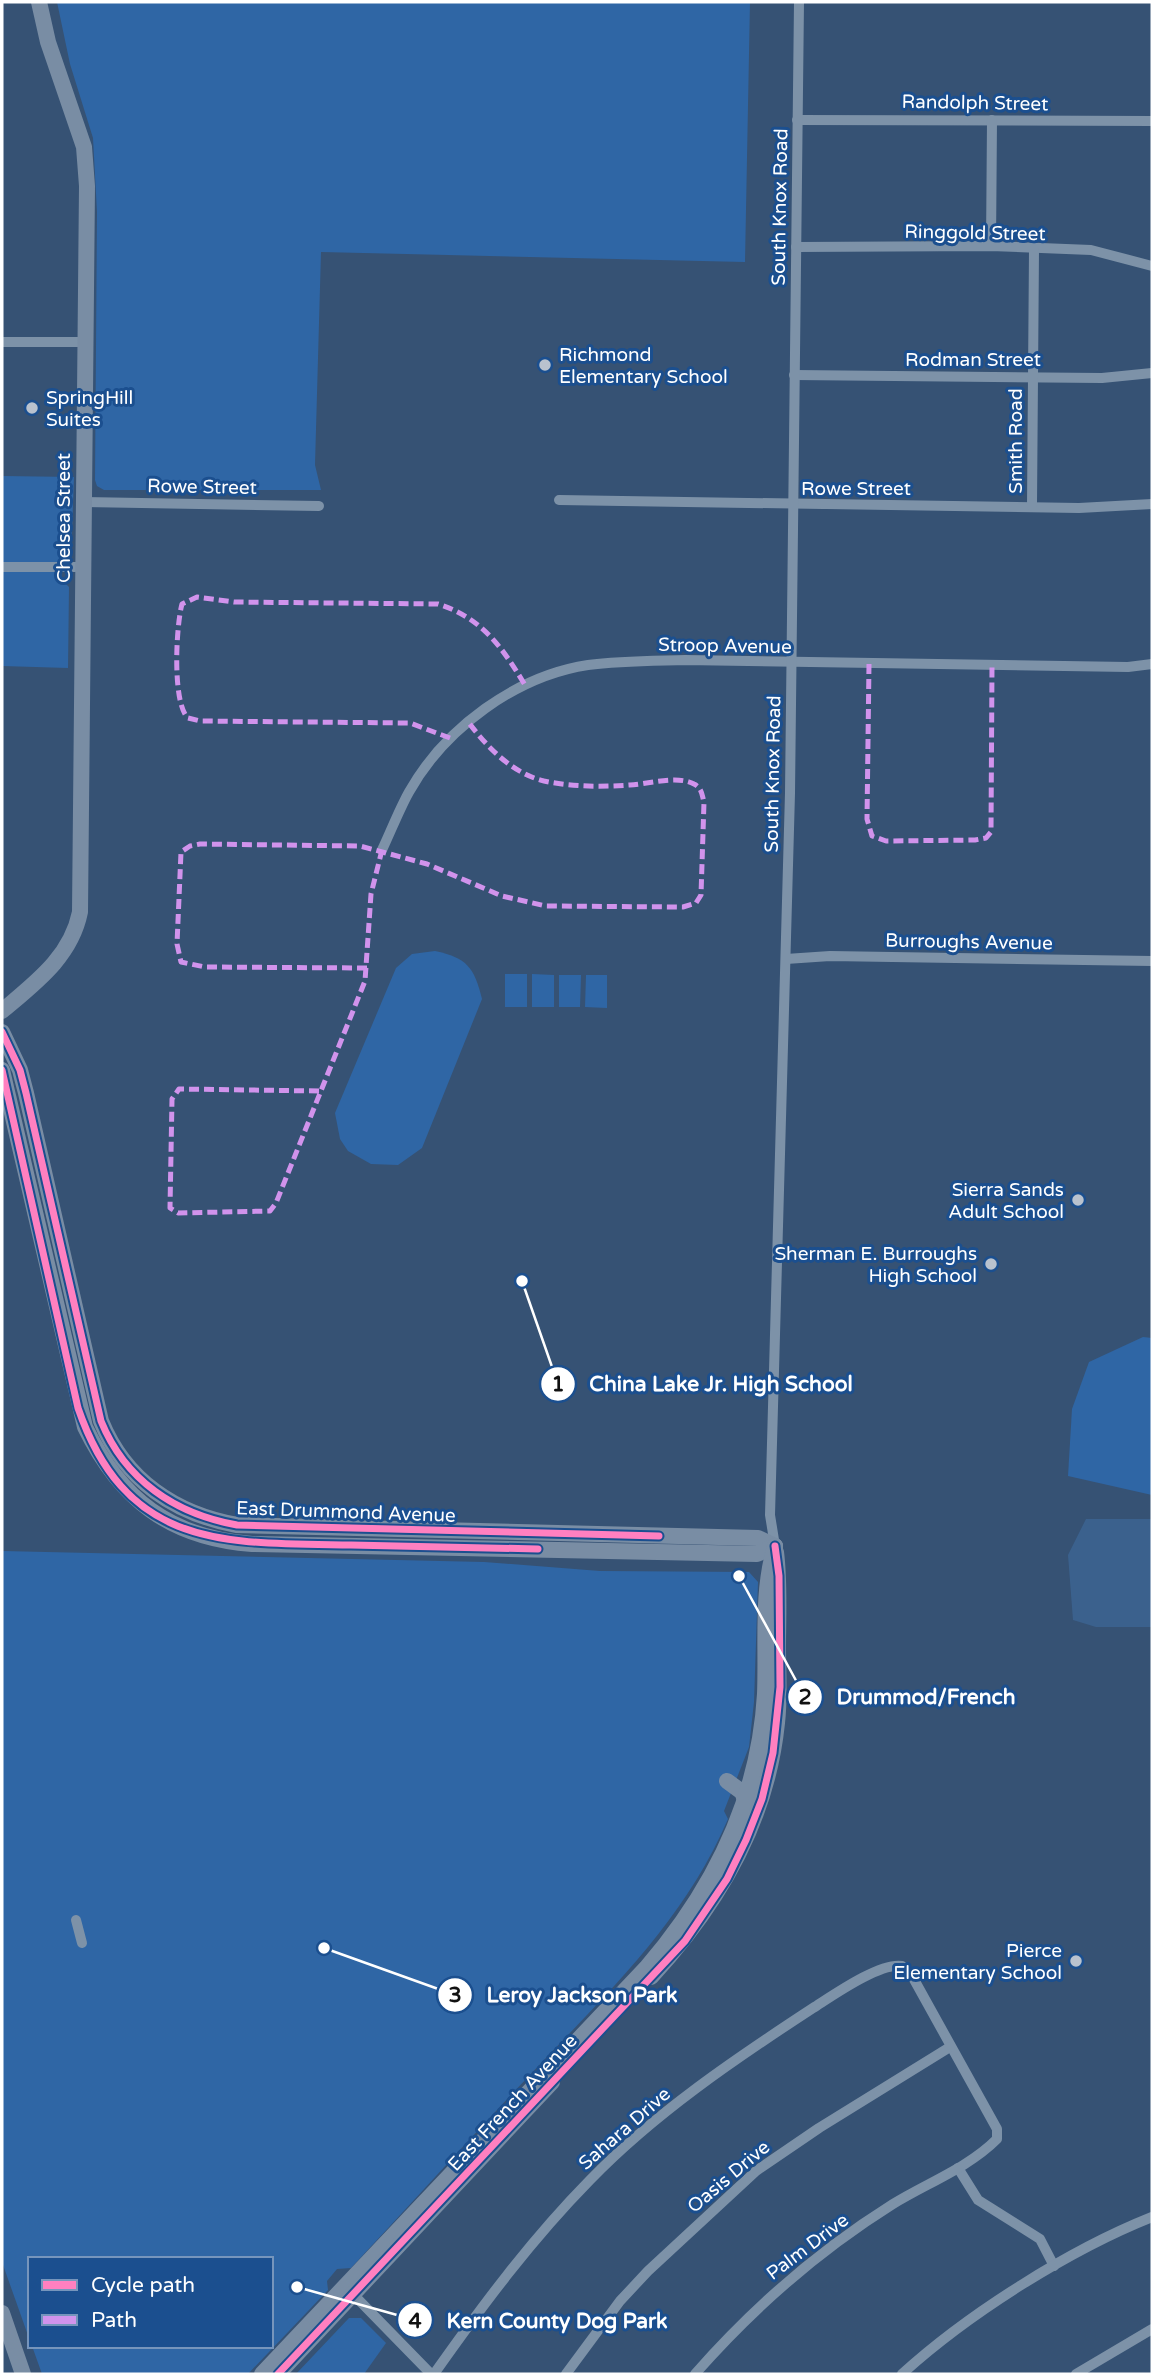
<svg xmlns="http://www.w3.org/2000/svg" width="1154" height="2376" font-family="'Varela Round',sans-serif">
<style>
.green{fill:#2f66a5}
.water{fill:#3b618d}
.lines{fill:none;stroke-linecap:round;stroke-linejoin:round}
.street{stroke:#7d92a8;stroke-width:10}
.secondary{stroke:#798da4;stroke-width:16}
.quiet{stroke:#d193ec;stroke-width:5;stroke-dasharray:10 5;stroke-linecap:butt}
.cycleway-casing{stroke:#1b4f8f;stroke-width:11}
.cycleway{stroke:#ff80c0;stroke-width:7}
.poi-dot{fill:#b9c2ce;stroke:#1b4f8f;stroke-width:2.5}
.labels{text-anchor:middle;stroke-width:6;stroke-linejoin:round;paint-order:stroke}
.street-label{font-size:19px;fill:#fff;stroke:#1b4f8f}
.poi-label{font-size:19px;fill:#fff;stroke:#1b4f8f;text-anchor:end}
.leader{fill:none;stroke:#fff;stroke-width:2.5}
.callout-dot{fill:#fff;stroke:#1b4f8f;stroke-width:2.5}
.mark-label{font-size:21px;text-anchor:middle;font-weight:bold;fill:#111}
.callout-label{font-size:21px;text-anchor:middle;font-weight:bold;fill:#fff;stroke:#1b4f8f;stroke-width:6;stroke-linejoin:round;paint-order:stroke}
</style>
<rect width="100%" height="100%" fill="#365274"/>
<g class="green">
<polygon points="57,2 750,2 745,262 321,252 315,465 321,490 104,490 97,486 95,480 97,212 93,138 70,64"/>
<polygon points="2,476 74,477 71,558 62,563 2,562"/>
<polygon points="2,570 61,572 62,580 69,587 68,668 2,666"/>
<path d="M435,951c32,7 39,16 47,48l-60,149 -24,17 -27,-1 -23,-13 -8,-12 -5,-26 61,-145 16,-14z"/>
<rect x="505" y="974" width="22" height="33"/>
<polygon points="532,974 554,975 554,1007 532,1007"/>
<polygon points="559,975 581,975 580,1007 559,1007"/>
<polygon points="586,975 607,975 607,1008 585,1007"/>
<polygon points="1143,1337 1152,1338 1152,1495 1068,1476 1072,1409 1089,1362"/>
<path d="M2,1551l482,11 116,9 149,1 9,10 -4,120 -5,45 -25,64 4,8c-45,105 -124,177 -201,259 -57,60 -117,127 -176,190l-14,1 -10,12 1,9 -80,84h-206l-10,-28h239v-87h-241v82l-28,-79z"/>
<polygon points="349,2318 361,2318 386,2343 364,2374 296,2374"/>
</g>
<polygon class="water" points="1086,1519 1152,1519 1152,1627 1096,1627 1073,1620 1068,1555"/>
<g class="lines">
<g class="street">
<polyline points="797,120 1152,121"/>
<polyline points="991,246 992,120"/>
<polyline points="796,247 991,246 1091,250 1152,266"/>
<polyline points="2,342 86,342"/>
<polyline points="794,375 1102,378 1152,373"/>
<polyline points="559,500 1079,508 1152,504"/>
<polyline points="84,502 319,506"/>
<polyline points="1032,506 1034,250"/>
<polyline points="2,567 84,567"/>
<path d="M382,850c9,-19 17,-40 27,-58 36,-64 107,-116 179,-127 32,-4 64,-4 97,-5l443,7 24,-3"/>
<polyline points="786,959 830,956 1152,961"/>
<polyline points="775,1546 770,1515 790,793 799,2"/>
<polyline points="76,1920 82,1943"/>
<polyline points="958,2168 978,2200 1040,2239 1054,2266"/>
<polyline points="350,2291 431,2374"/>
<path d="M434,2374c48,-68 97,-134 156,-194 65,-67 145,-121 223,-172 19,-12 67,-46 89,-42l9,8 86,155v10c-29,29 -70,44 -104,65 -75,47 -140,104 -198,170"/>
<polyline points="566,2374 620,2301 648,2271 756,2171 819,2128 950,2047"/>
<path d="M902,2374c66,-60 167,-124 250,-157"/>
<polyline points="1076,2374 1152,2329"/>
</g>
<g class="secondary">
<path d="M2,1011c33,-28 69,-54 78,-99l7,-726 -3,-39 -36,-105 -9,-40"/>
<path d="M2,1032l18,38 6,23 75,328c24,59 74,93 136,104l521,13 17,8"/>
<path d="M2,1070l83,357c35,72 85,111 167,117l505,10 18,-8"/>
<polyline points="727,1781 742,1792 747,1805"/>
<path d="M651,1977c67,-72 116,-155 126,-254 3,-26 1,-50 1,-75 0,-33 2,-64 -2,-96"/>
<polyline points="2,2313 23,2374"/>
<path d="M262,2374l385,-407c67,-78 112,-170 118,-273 2,-50 -4,-100 10,-148"/>
<polyline points="278,2374 552,2082"/>
</g>
<g class="quiet">
<polyline points="869,664 867,819 872,836 886,841 975,840 986,838 991,832 992,666"/>
<path d="M450,738l-40,-15 -210,-2 -12,-3c-16,-15 -12,-92 -6,-114l15,-7 37,5 204,2c44,14 64,43 87,81"/>
<path d="M367,968l-162,-1 -24,-5 -4,-18 4,-92 9,-6 10,-2 160,2 67,18 75,32 44,10 137,1 13,-4 5,-8 3,-93c-2,-7 -2,-14 -10,-18 -17,-9 -45,0 -64,1 -28,2 -58,2 -86,-4 -32,-8 -56,-33 -75,-58"/>
<polyline points="319,1091 179,1089 172,1099 170,1208 178,1213 270,1211 276,1203 365,981 371,894 382,850"/>
</g>
<g class="cycleway-casing">
<g id="cycleway">
<path d="M2,1032l18,38 6,23 75,328c24,59 74,93 136,104l422,11"/>
<path d="M2,1070l76,338c49,142 147,135 273,137 62,1 124,3 187,4"/>
<polyline points="278,2374 685,1941 727,1879 746,1840 762,1799 773,1753 780,1687 779,1576 775,1546"/>
</g>
</g>
<use href="#cycleway" class="cycleway"/>
</g>
<g class="poi-dot">
<circle cx="545" cy="365" r="7"/>
<circle cx="32" cy="408" r="7"/>
<circle cx="1078" cy="1200" r="7"/>
<circle cx="991" cy="1264" r="7"/>
<circle cx="1076" cy="1961" r="7"/>
</g>
<g class="labels">
<g class="street-label">
<text transform="translate(975 102) rotate(1)" y="7">Randolph Street</text>
<text transform="translate(779 207) rotate(-89)" y="7">South Knox Road</text>
<text transform="translate(975 232) rotate(1)" y="7">Ringgold Street</text>
<text x="973" y="366">Rodman Street</text>
<text transform="translate(1015 441) rotate(-90)" y="7">Smith Road</text>
<text transform="translate(202 486) rotate(1)" y="7">Rowe Street</text>
<text x="856" y="495">Rowe Street</text>
<text transform="translate(63 518) rotate(-90)" y="7">Chelsea Street</text>
<text transform="translate(725 645) rotate(1)" y="7">Stroop Avenue</text>
<text transform="translate(772 774) rotate(-89)" y="7">South Knox Road</text>
<text transform="translate(969 941) rotate(1)" y="7">Burroughs Avenue</text>
<text transform="translate(346 1511) rotate(2)" y="7">East Drummond Avenue</text>
<text transform="translate(512 2102) rotate(-47)" y="7">East French Avenue</text>
<text transform="translate(624 2128) rotate(-41)" y="7">Sahara Drive</text>
<text transform="translate(728 2176) rotate(-40)" y="7">Oasis Drive</text>
<text transform="translate(807 2246) rotate(-37)" y="7">Palm Drive</text>
</g>
<g class="poi-label">
<text x="559" y="361" text-anchor="start">Richmond<tspan x="559" dy="22">Elementary School</tspan></text>
<text x="46" y="404" text-anchor="start">SpringHill<tspan x="46" dy="22">Suites</tspan></text>
<text x="1064" y="1196">Sierra Sands<tspan x="1064" dy="22">Adult School</tspan></text>
<text x="977" y="1260">Sherman E. Burroughs<tspan x="977" dy="22">High School</tspan></text>
<text x="1062" y="1957">Pierce<tspan x="1062" dy="22">Elementary School</tspan></text>
</g>
</g>
<path class="leader" d="M522 1281L558 1384M739 1576L805 1697M324 1948L455 1995M297 2287L415 2320"/>
<g class="callout-dot">
<circle cx="522" cy="1281" r="7"/>
<circle cx="739" cy="1576" r="7"/>
<circle cx="324" cy="1948" r="7"/>
<circle cx="297" cy="2287" r="7"/>
<circle cx="558" cy="1384" r="18"/>
<circle cx="805" cy="1697" r="18"/>
<circle cx="455" cy="1995" r="18"/>
<circle cx="415" cy="2320" r="18"/>
</g>
<g class="mark-label">
<text x="558" y="1391">1</text>
<text x="805" y="1704">2</text>
<text x="455" y="2002">3</text>
<text x="415" y="2328">4</text>
</g>
<g class="callout-label">
<text x="721" y="1391">China Lake Jr. High School</text>
<text x="926" y="1704">Drummod/French</text>
<text x="582" y="2002">Leroy Jackson Park</text>
<text x="557" y="2328">Kern County Dog Park</text>
</g>
<rect width="1154" height="2376" fill="none" stroke="#ffffff" stroke-width="7"/>
<rect x="28" y="2257" width="245" height="91" fill="#1b4f8f" stroke="#7695bc" stroke-width="2"/>
<rect x="42" y="2280" width="35" height="10" fill="#ff80c0" stroke="#7695bc" stroke-width="2"/>
<text x="91" y="2292" font-size="21" fill="#ffffff">Cycle path</text>
<rect x="42" y="2315" width="35" height="10" fill="#d193ec" stroke="#7695bc" stroke-width="2"/>
<text x="91" y="2327" font-size="21" fill="#ffffff">Path</text>
</svg>
